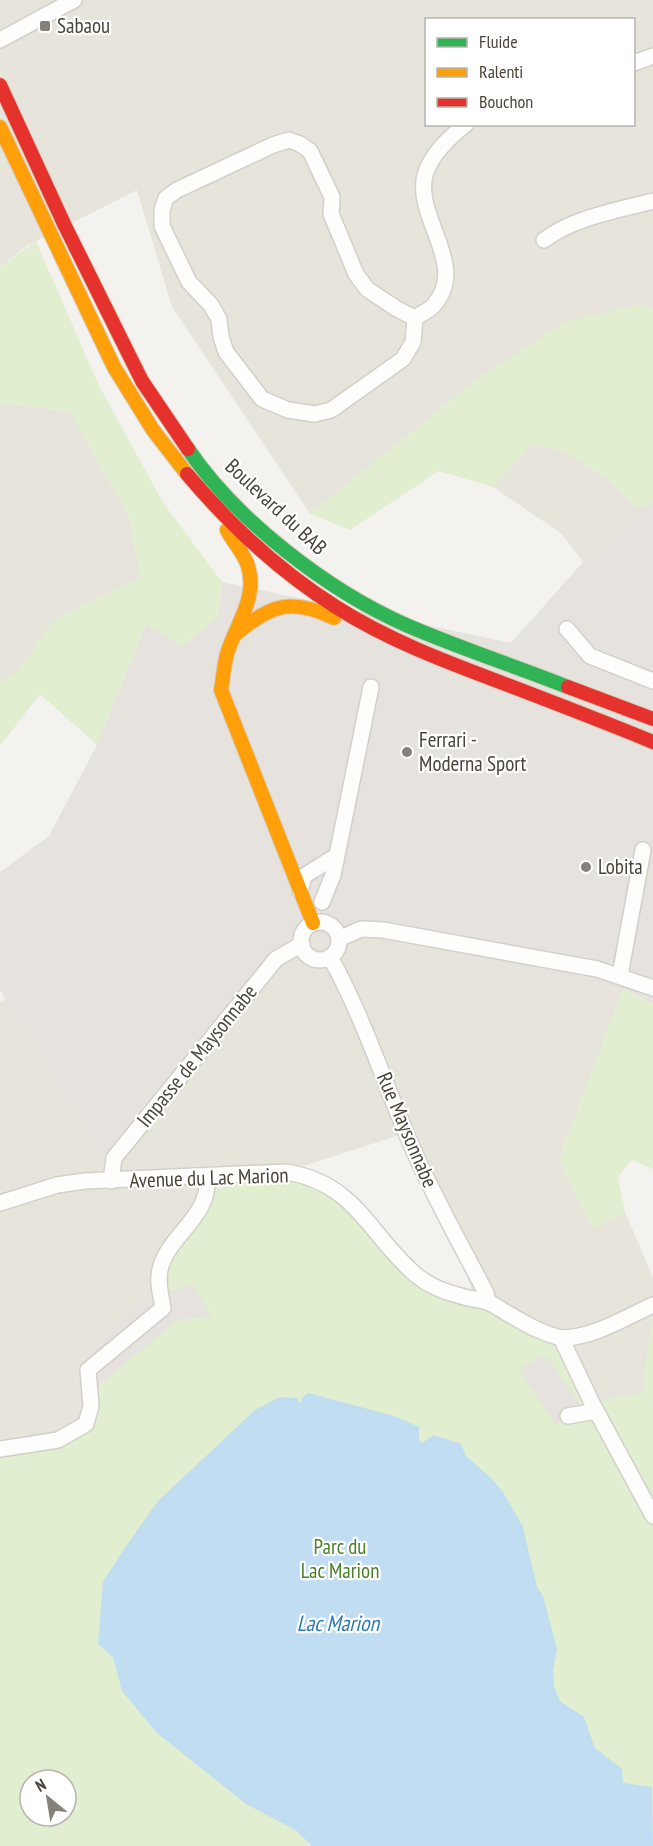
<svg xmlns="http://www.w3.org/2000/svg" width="653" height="1846" font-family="'PT Sans Narrow',sans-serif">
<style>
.residential{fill:#e7e4dc;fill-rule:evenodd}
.industrial{fill:#e6e2de}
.green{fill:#e1eecf;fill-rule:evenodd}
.parking{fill:#e6e3df}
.water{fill:#c0ddf1}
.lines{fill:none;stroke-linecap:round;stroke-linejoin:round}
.street-casing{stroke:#d2d0cb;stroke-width:18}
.fast-casing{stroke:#d6cebb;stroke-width:16}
.slow-casing{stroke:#d6cebb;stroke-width:16}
.jam-casing{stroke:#d6cebb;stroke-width:16}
.street{stroke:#fdfdfc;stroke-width:15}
.fast{stroke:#30b455;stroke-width:14}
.slow{stroke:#ff9f0a;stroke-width:14}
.jam{stroke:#e5322d;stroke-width:14}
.poi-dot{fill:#868178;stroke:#fff;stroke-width:2}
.labels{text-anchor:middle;stroke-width:4.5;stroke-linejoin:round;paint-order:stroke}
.poi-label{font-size:21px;fill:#4b4439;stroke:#fff;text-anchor:start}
.street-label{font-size:21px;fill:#4b4439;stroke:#fff}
.park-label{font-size:21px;fill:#4a7f2a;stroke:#fff}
.water-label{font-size:22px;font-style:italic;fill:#2e7ab2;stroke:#fff}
</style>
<rect width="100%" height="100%" fill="#f4f2ee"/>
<g class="residential">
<path d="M0,0h653v310l-11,-6 -159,71 -173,139 -138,-207 -35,-117 -109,55 -28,22zM426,20h208v104h-208z"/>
<polygon points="0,403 70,412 129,516 141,578 55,620 15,674 0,682"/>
<polygon points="531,445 562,450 611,481 638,508 623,530 583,562 562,534 493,487"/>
<polygon points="370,936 623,989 559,1159 595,1227 625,1212 653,1278 653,1308 643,1393 592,1403 503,1311 472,1290 415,1130 307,1165 230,1175 163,1308 86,1424 58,1440 0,1449 0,1002 5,999"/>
</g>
<polygon class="industrial" points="653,504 653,1004 623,989 370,936 274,952 102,1156 0,990 0,872 49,836 97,745 146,625 218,618 222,582 511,643 583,562 623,530 638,508"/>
<g class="green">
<polygon points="36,241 99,386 164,504 222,582 218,618 182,646 146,625 97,745 40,694 0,746 0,682 15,674 55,620 141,578 129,516 70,412 0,403 0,267"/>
<polygon points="642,304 653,310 653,504 638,508 611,481 562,450 531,445 493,487 439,471 350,530 310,514 483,375 565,322"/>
<polygon points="623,989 653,1004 653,1169 632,1160 618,1177 625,1212 596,1228 588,1219 559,1159"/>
<path d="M287,1172l34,10 96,94 144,62 31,65 51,-10 10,-85v538h-653v-397l86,-25 2,-54 75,-62 -4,-25 46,-82 1,-25zM30,1780h36v36h-36z"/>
</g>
<g class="parking">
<polygon points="192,1284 212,1316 178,1320 96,1388 88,1370 85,1350 147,1299"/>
<polygon points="540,1356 549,1359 582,1407 556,1425 519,1370"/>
</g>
<polygon class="water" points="308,1393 394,1416 419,1427 419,1440 422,1443 434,1435 461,1444 466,1456 491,1478 503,1492 523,1527 537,1587 543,1596 557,1649 553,1671 554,1687 560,1701 584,1717 595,1748 622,1769 623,1783 652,1787 653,1846 312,1846 297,1831 246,1804 157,1733 122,1691 113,1657 98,1644 103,1582 124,1549 158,1501 255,1410 280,1397 297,1398 300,1404 303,1397"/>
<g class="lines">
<g class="street-casing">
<g id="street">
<polyline points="0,40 74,0"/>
<polyline points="634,63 653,56"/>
<path d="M544,240c31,-23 72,-29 109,-39"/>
<path d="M415,318l-2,24 -10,17 -72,51 -16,4 -27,-4 -26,-11 -36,-47 -5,-15 -2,-18 -8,-14 -22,-23 -27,-56v-16l4,-12 11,-8 96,-45 16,-5 11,4 10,7 22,46 -1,17 25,60 11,15 30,20 18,9c6,-4 15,-8 19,-13 35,-40 -20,-87 -9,-130 6,-21 25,-38 41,-51"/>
<polyline points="567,629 590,656 653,681"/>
<polyline points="300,891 304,876 336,856"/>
<polyline points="322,902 333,875 371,687"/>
<circle cx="320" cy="941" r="19"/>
<polyline points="339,939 361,929 383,930 597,969 653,988"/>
<path d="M330,957c33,59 53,123 80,185 22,52 50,101 76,151l2,9"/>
<polyline points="620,975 643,850"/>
<polyline points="111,1181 114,1158 276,959 302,944"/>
<path d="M0,1203l57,-18 28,-4 202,-9c70,12 81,62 129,103 13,11 28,17 45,21 8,3 18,3 26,6 7,2 14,8 20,11 18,11 34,20 54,25l31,65 61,113"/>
<path d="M561,1338c32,0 63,-20 92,-33"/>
<polyline points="568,1416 596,1411"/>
<path d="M0,1449l58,-9 28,-16 5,-18 -3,-36 75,-62c-2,-13 -6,-25 -3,-38 6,-33 54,-56 46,-94"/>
</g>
</g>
<g class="fast-casing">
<path id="fast" d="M188,449c48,71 139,141 218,176 53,23 109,41 162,62"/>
</g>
<g class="slow-casing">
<g id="slow">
<polyline points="0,127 114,367 153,430 187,474"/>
<path d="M227,530c6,12 17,23 21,36 10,32 -12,58 -21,88 -3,11 -4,24 -6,36l92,233"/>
<path d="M237,633c35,-29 55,-35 97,-15"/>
</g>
</g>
<g class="jam-casing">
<g id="jam">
<polyline points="0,85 65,226 142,381 188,449"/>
<path d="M187,474c43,51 92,97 149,133 55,35 116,57 177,80 47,18 94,36 140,55"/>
<polyline points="568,687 653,719"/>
</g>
</g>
<use href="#street" class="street"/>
<use href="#fast" class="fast"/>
<use href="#slow" class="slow"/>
<use href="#jam" class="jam"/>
</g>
<g class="poi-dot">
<rect x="39" y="20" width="12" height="12" rx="3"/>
<circle cx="407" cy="752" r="6"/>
<circle cx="586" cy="867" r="6"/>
</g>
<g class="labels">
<g class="poi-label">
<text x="57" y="33">Sabaou</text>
<text x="419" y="747">Ferrari -<tspan x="419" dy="24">Moderna Sport</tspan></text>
<text x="598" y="874">Lobita</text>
</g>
<g class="street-label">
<text transform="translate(276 507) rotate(43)" y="7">Boulevard du BAB</text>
<text transform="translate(197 1056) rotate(-51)" y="7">Impasse de Maysonnabe</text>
<text transform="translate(407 1130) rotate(67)" y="7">Rue Maysonnabe</text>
<text transform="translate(209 1178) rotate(-2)" y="7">Avenue du Lac Marion</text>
</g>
<g class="park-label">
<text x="340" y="1554">Parc du<tspan x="340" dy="24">Lac Marion</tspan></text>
</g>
<g class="water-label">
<text x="338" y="1631">Lac Marion</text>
</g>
</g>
<rect x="425" y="18" width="210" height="108" fill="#ffffff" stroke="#b7b4b0" stroke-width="1.5"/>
<rect x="437" y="38" width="30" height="9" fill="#30b455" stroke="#b7b4b0" stroke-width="1.5"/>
<text x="479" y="48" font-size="18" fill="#4b4439">Fluide</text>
<rect x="437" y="68" width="30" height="9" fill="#ff9f0a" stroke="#b7b4b0" stroke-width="1.5"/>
<text x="479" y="78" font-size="18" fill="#4b4439">Ralenti</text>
<rect x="437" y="98" width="30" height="9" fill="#e5322d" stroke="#b7b4b0" stroke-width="1.5"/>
<text x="479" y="108" font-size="18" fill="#4b4439">Bouchon</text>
<g transform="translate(48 1798) rotate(330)"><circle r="28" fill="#ffffff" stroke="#b7b4b0" stroke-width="1.5"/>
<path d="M0-4.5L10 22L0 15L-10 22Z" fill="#868178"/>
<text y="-9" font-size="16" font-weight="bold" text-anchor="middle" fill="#4b4439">N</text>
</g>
</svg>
